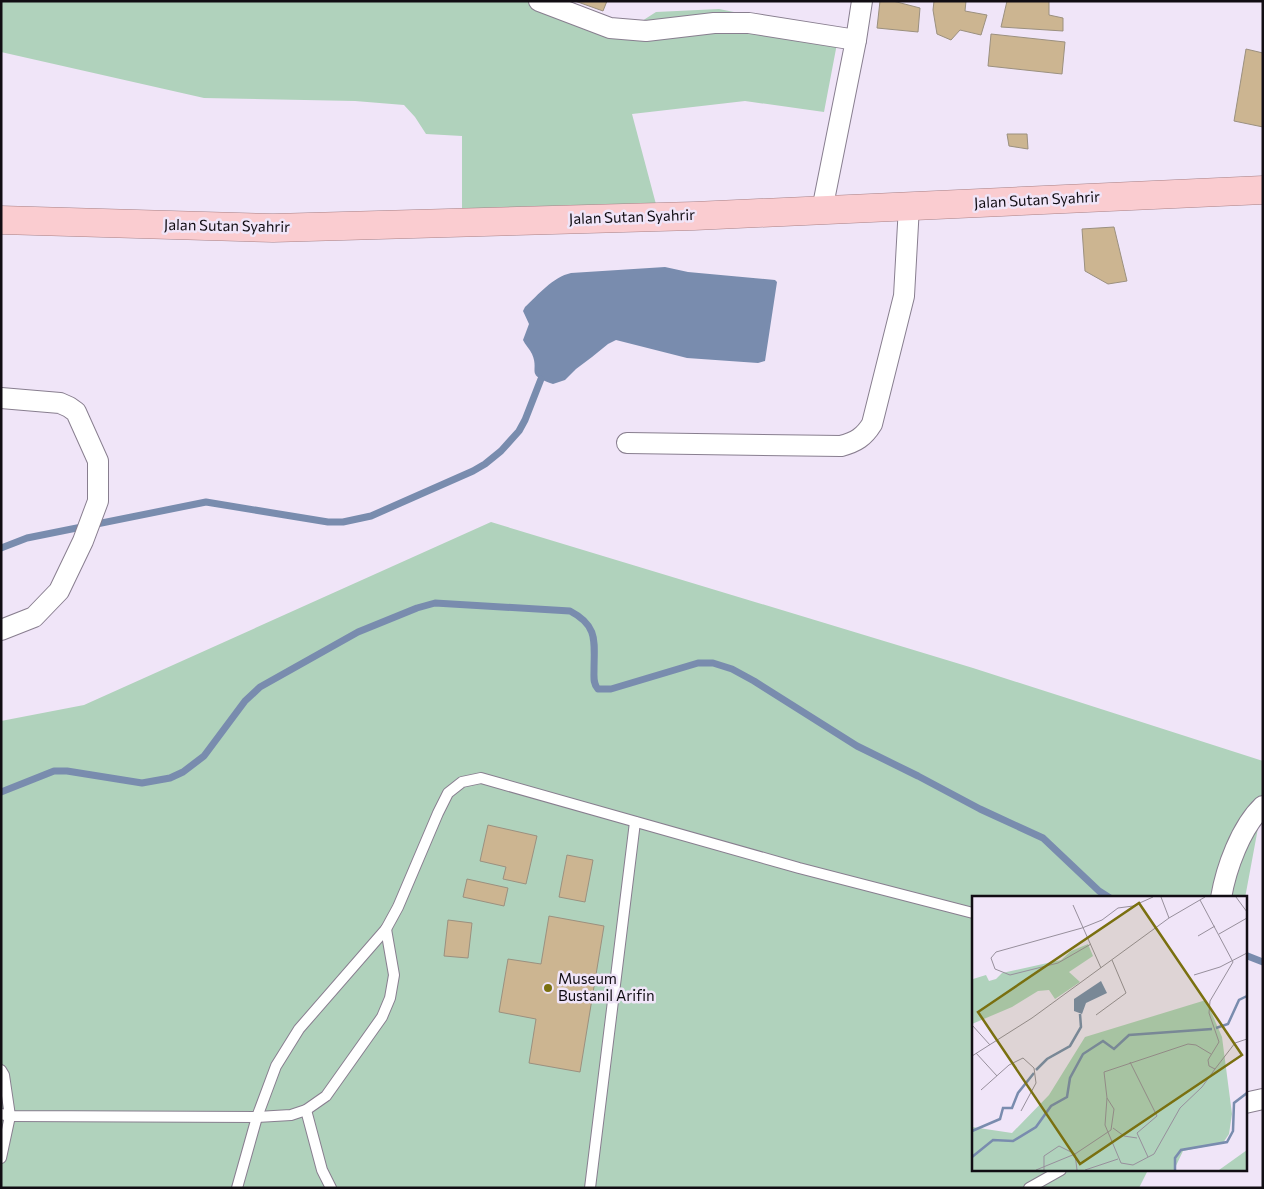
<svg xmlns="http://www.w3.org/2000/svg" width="1264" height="1189" font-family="Commissioner,sans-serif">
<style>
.green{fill:#b0d2bc}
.water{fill:#798cae}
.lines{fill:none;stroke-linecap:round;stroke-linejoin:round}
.stream{stroke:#798cae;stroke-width:7}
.building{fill:#ccb591;stroke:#9b907f}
.service-casing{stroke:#887e8f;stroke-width:12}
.minor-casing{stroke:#887e8f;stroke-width:22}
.trunk-casing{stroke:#a78186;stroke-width:29}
.service{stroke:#fff;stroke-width:10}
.minor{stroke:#fff;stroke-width:20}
.trunk{stroke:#faccd0;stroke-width:28}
.poi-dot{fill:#7a7010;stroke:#f0e5f8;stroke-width:2}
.labels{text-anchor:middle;stroke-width:5;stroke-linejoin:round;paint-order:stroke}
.street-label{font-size:15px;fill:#110d13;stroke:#f0e5f8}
.poi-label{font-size:15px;fill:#110d13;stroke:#f0e5f8;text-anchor:start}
.inset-river{fill:none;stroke:#798cae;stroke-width:2.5}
.inset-road{fill:none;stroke:#978f9c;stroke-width:1}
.view{fill:#7a7010;fill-opacity:0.15;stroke:#7a7010;stroke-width:2.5}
.inset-edge{fill:none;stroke:#110d13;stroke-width:2.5}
</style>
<rect width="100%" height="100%" fill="#f0e5f8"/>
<g class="green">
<polygon points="1,1 556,1 595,16 636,23 642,21 656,12 719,9 839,33 824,112 745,101 632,114 657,208 462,212 462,136 426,134 415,117 404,105 355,101 204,98 1,52"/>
<polygon points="491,522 973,668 1263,761 1263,801 1245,898 973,898 973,1170 1148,1170 1139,1188 1,1188 1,721 84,705"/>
</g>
<path class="water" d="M665,267l23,5 87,8 2,2 -12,79 -7,2 -71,-5 -71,-18 -8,4 -16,13 -16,12 -11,11 -12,4c-29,-10 -13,-12 -21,-30 -2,-5 -7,-9 -9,-14l6,-16 -6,-13 2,-4c13,-12 28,-30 46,-34z"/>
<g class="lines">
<g class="stream">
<polyline points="1,548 27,538 206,502 328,522 343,522 371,516 473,471 485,464 501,451 519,431 525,420 541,379"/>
<path d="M1,792l53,-21h13l75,12 28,-5 13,-6 21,-16 41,-55 15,-14 98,-55 59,-24 18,-5 135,8c29,15 24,31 24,60 0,6 -1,13 4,18h13l87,-26h15l19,6 22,12 103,65 61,30 62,33 63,29 56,53 11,7"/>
<polyline points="1245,955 1263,962"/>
</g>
</g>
<g class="building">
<polygon points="575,1 607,1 603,11"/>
<polygon points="880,1 893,1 920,8 918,32 877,28"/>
<polygon points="934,1 966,1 965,11 987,15 981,35 960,30 951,40 937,34 933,10"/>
<polygon points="1007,1 1049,1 1049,15 1063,18 1063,31 1001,27"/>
<polygon points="991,34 1065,42 1062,74 988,66"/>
<polygon points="1246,49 1263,53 1263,127 1234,121"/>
<polygon points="1007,134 1027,134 1028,149 1009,146"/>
<polygon points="1114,227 1127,281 1108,284 1085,271 1082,229"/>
<polygon points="488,825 537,836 526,884 503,879 506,867 480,861"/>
<polygon points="567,855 593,860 585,902 559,897"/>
<polygon points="467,879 508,888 504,906 463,897"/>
<polygon points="549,916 604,926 580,1072 529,1063 536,1019 499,1012 508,959 541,964"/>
<polygon points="448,920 472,923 468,958 444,956"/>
</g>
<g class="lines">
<g class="service-casing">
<g id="service">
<polyline points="1,1070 4,1075 10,1116 1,1158"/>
<polyline points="306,1110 322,1170 331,1188"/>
<polyline points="1,1114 10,1116 257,1117 291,1115 306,1110 326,1096 382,1017 390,998 394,975 386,929"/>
<polyline points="237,1188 257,1117 276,1066 299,1029 386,929 398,907 438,813 448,793 462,782 481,778 799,868 973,913"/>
<polyline points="590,1188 635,822"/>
<polyline points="1029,1188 1061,1170"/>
</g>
</g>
<g class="minor-casing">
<g id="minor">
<polyline points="539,1 610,28 646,31 714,23 749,23 856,40"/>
<polyline points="822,210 856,40 862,1"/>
<polyline points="1,398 60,403 69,407 76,412 98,461 98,501 83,541 59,591 34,617 1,630"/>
<path d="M627,443l214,3c15,-4 23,-9 31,-22l32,-128 5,-90"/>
<path d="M1221,898c5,-30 20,-71 42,-92"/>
<polyline points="1245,1103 1263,1099"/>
</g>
</g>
<g class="trunk-casing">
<polyline id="trunk" points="1,220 273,228 694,216 1263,190"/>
</g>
<use href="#service" class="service"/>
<use href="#minor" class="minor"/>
<use href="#trunk" class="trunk"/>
</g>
<circle class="poi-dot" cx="548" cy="988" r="5"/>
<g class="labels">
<g class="street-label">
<text transform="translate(1037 200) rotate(-3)" y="5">Jalan Sutan Syahrir</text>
<text transform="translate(632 217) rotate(-2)" y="5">Jalan Sutan Syahrir</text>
<text transform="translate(227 226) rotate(1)" y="5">Jalan Sutan Syahrir</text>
</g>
<g class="poi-label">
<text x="558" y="984">Museum<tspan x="558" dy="17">Bustanil Arifin</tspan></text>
</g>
</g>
<g transform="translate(972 896)">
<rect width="275" height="275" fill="#f0e5f8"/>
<path d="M116,48l5,12 -24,16 11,10 -25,17 -6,-9 -11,1 -26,16 -40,17v-48l1,3 13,-4 3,6 7,-2 6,-6 59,-13 10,-9zM234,104l16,37 10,77 -3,20 -6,9 -40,8 -9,19h-202v-43l40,6 37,-38 36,-58zM275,254v20h-28z" fill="#b0d2bc"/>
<path d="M129,85l6,12 -21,10 -4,11 -8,-3v-12z" fill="#798cae"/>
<path class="inset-river" d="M244,132l12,-4 11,-24 8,-4M64,174l11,-11 23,-13 11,-19 -1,-13M0,235l28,-12 3,-11h9l6,-15 16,-20M0,261l21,-17 20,1 23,-14 15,-21 16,-9 3,-19 13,-24 20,-13 11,8 15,-14 83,-6M203,274v-12l6,-8 46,-8 6,-11 1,-28 13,-10"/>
<path class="inset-road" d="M189,1l8,21M264,1l11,15M228,4l33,62 -23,39 -1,12 10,29 -11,18 1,6 6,3 20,-26 12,-4M101,9l28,63M247,38l28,-16M226,40l17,-10M119,48l-33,19 -48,12 -15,-6 -4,-11 5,-6 86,-24 20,-8 16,-12 15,-2 20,-9M222,79l26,-8 27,-14M124,119l30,-22 -14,-33M0,129l18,20M4,157l21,23M239,158l-15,-9 -8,-1 -84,28 3,26 -2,27 16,38 12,2 21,-11 26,-46 22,-21 13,-18M0,160l60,-38 137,-100 36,-21M158,166l27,54 -20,17 11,24M9,194l28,-25 14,-7 11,10 2,15 -15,28M141,232l11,8 13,2M64,274l39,-16 36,-24 3,-21 -7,-11M72,274v-14l15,-10 16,8 2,16M113,274l33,-11"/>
<path class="view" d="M167,7l103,152 -162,109 -102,-152z"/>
<rect width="275" height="275" class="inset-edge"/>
</g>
<rect width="1264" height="1189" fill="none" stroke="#110d13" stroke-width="5"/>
</svg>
